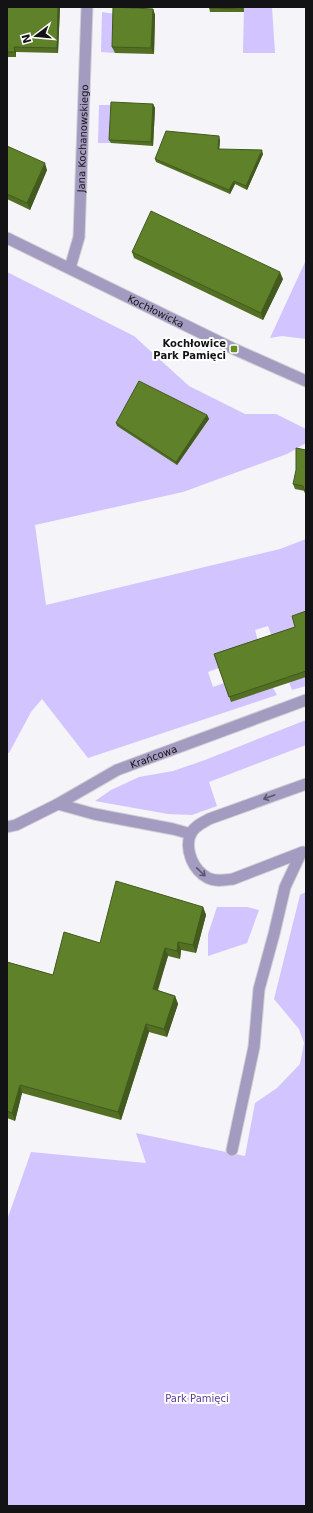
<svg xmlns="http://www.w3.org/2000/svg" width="313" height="1513" font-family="'DejaVu Sans',sans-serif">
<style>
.green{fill:#d1c4ff}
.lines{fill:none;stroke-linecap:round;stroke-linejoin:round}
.service-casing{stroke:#d1d0d5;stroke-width:13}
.minor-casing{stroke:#d1d0d5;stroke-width:13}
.tertiary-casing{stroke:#d1d0d5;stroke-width:13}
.service{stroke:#a39bc0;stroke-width:11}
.minor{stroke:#a39bc0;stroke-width:11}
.tertiary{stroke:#a39bc0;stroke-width:11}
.wall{fill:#526f24}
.shaded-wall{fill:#425a1d}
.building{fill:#5f812a;stroke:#425a1d}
.oneway{stroke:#5b576a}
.poi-dot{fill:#658e1d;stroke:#fff;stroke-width:1.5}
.labels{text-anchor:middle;stroke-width:4;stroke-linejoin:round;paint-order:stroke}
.street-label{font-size:10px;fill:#131315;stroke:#fff}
.poi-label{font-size:10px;font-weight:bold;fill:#131315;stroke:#fff;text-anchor:end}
.park-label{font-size:10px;fill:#5c3c9d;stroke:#fff}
</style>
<rect width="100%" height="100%" fill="#f5f4f9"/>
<g class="green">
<polygon points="244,7 272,7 275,53 243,53"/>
<polygon points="102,12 116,14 115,53 101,52"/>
<polygon points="99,105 113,105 111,143 98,143"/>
<polygon points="306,260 306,339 282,336 270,338"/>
<polygon points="7,272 134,336 189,386 245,414 276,414 306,429 306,443 287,454 183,492 35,525 46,605 280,549 306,539 306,686 292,690 268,626 255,630 259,645 219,668 208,672 213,687 224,683 273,688 277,695 88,758 42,699 31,712 9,753 7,753"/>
<polygon points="306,720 306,745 209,782 217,806 192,815 168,814 95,801 111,790 139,777 173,771 205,760"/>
<polygon points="306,892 306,1506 7,1506 7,1220 31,1152 146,1163 136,1133 245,1156 255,1103 277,1088 300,1064 304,1043 299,1029 274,999 300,895"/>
<polygon points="217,907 247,907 259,910 247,943 208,956 208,934"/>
</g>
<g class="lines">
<g class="service-casing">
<g id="service">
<polyline points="7,827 16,825 58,804 94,814 173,829 191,834"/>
<path d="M303,852l-70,27c-8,1 -17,3 -25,-1 -15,-8 -23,-27 -18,-43 3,-8 12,-12 19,-16l97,-35"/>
<polyline points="232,1150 254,1047 259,989 274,934 285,887 301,853"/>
</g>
</g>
<g class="minor-casing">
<g id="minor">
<path id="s1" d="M70,268l9,-31 8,-230"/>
<path id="s2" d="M58,804l59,-34 189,-70"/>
</g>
</g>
<g class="tertiary-casing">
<g id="tertiary">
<path id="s3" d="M7,238l227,111 72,32"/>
</g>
</g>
<use href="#service" class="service"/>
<use href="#minor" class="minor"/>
<use href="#tertiary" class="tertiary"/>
</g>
<g class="wall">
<polygon points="7,7 60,7 58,53 16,52 16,57 7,57"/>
<polygon points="209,7 244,7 244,12 210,12"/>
<polygon points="153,9 155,15 154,54 115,53 112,47"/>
<polygon points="153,104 155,108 153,146 111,143 109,140"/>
<polygon points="220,140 219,149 263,154 247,190 235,184 230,194 156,162 155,159"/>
<polygon points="7,146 47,170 30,210 7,199"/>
<polygon points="132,252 283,279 263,320 134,258"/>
<polygon points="207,415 209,419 177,465 117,426 116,423"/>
<polygon points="306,450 305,491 295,489 293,484"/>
<polygon points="306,611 306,677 231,702 214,654 295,627"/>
<polygon points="203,907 206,915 196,953 181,950 180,959 168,956 157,990 175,996 178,1004 167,1037 149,1032 121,1120 22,1093 15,1121 7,1118 7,962 53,975 100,943"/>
</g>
<g class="shaded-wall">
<polygon points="58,7 60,7 58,53 57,48"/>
<polygon points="153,9 155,15 154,54 151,48"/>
<polygon points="14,47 16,52 16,57"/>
<polygon points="153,104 155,108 153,146 151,142"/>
<polygon points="219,136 220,140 219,153 218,149"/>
<polygon points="262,150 263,154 247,190 246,186"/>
<polygon points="45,163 47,170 30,210 27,203"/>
<polygon points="234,181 235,184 230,194 229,190"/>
<polygon points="280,272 283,279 263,320 261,313"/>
<polygon points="207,415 209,419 177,465 176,462"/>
<polygon points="203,907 206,915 196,953 193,945"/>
<polygon points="178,942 181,950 180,959 177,951"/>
<polygon points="165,948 168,956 156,997 153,989"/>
<polygon points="175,996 178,1004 167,1037 164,1029"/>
<polygon points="146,1024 149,1032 121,1120 118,1112"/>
<polygon points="20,1085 22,1093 15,1121 12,1113"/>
</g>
<g class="building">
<polygon points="7,7 58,7 57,48 14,47 15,52 7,52"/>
<polygon points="113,7 153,9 151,48 112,47"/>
<polygon points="209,7 242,7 242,9 209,8"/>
<polygon points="111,102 153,104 151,142 109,140"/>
<polygon points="166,131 219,136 218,149 262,150 246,186 234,181 229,190 155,159"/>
<polygon points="7,146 45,163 27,203 7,194"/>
<polygon points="151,211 280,272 261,313 132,252"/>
<polygon points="139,381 207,415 176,462 116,423"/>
<polygon points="296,448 306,450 306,495 303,486 293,484 296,470"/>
<polygon points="306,611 306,671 229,697 214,654 295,627 292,616"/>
<polygon points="116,881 203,907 193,945 178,942 177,951 165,948 153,989 175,996 164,1029 146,1024 118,1112 20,1085 12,1113 7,1111 7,962 53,975 64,932 100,943"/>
</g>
<defs><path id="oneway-shaft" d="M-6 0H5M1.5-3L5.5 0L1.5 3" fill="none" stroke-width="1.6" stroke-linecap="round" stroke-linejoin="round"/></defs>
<g class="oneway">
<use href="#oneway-shaft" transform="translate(269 797) rotate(160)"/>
<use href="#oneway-shaft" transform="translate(201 872) rotate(44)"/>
</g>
<rect class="poi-dot" x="230" y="345" width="8" height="8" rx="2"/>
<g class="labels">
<g class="street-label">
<text dy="4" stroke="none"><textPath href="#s1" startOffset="131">Jana Kochanowskiego</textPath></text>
<text dy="4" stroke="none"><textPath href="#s3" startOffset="166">Kochłowicka</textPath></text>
<text dy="4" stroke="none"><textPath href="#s2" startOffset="107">Krańcowa</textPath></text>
</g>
<g class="poi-label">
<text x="226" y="347">Kochłowice<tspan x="226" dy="12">Park Pamięci</tspan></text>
</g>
<g class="park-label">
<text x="197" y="1402">Park Pamięci</text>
</g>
</g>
<rect width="313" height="1513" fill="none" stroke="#131315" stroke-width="16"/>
<g transform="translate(36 36) rotate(254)" stroke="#ffffff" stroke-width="3" paint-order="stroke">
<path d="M0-3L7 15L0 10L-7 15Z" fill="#131315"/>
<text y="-6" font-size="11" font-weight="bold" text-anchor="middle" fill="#131315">N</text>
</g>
</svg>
